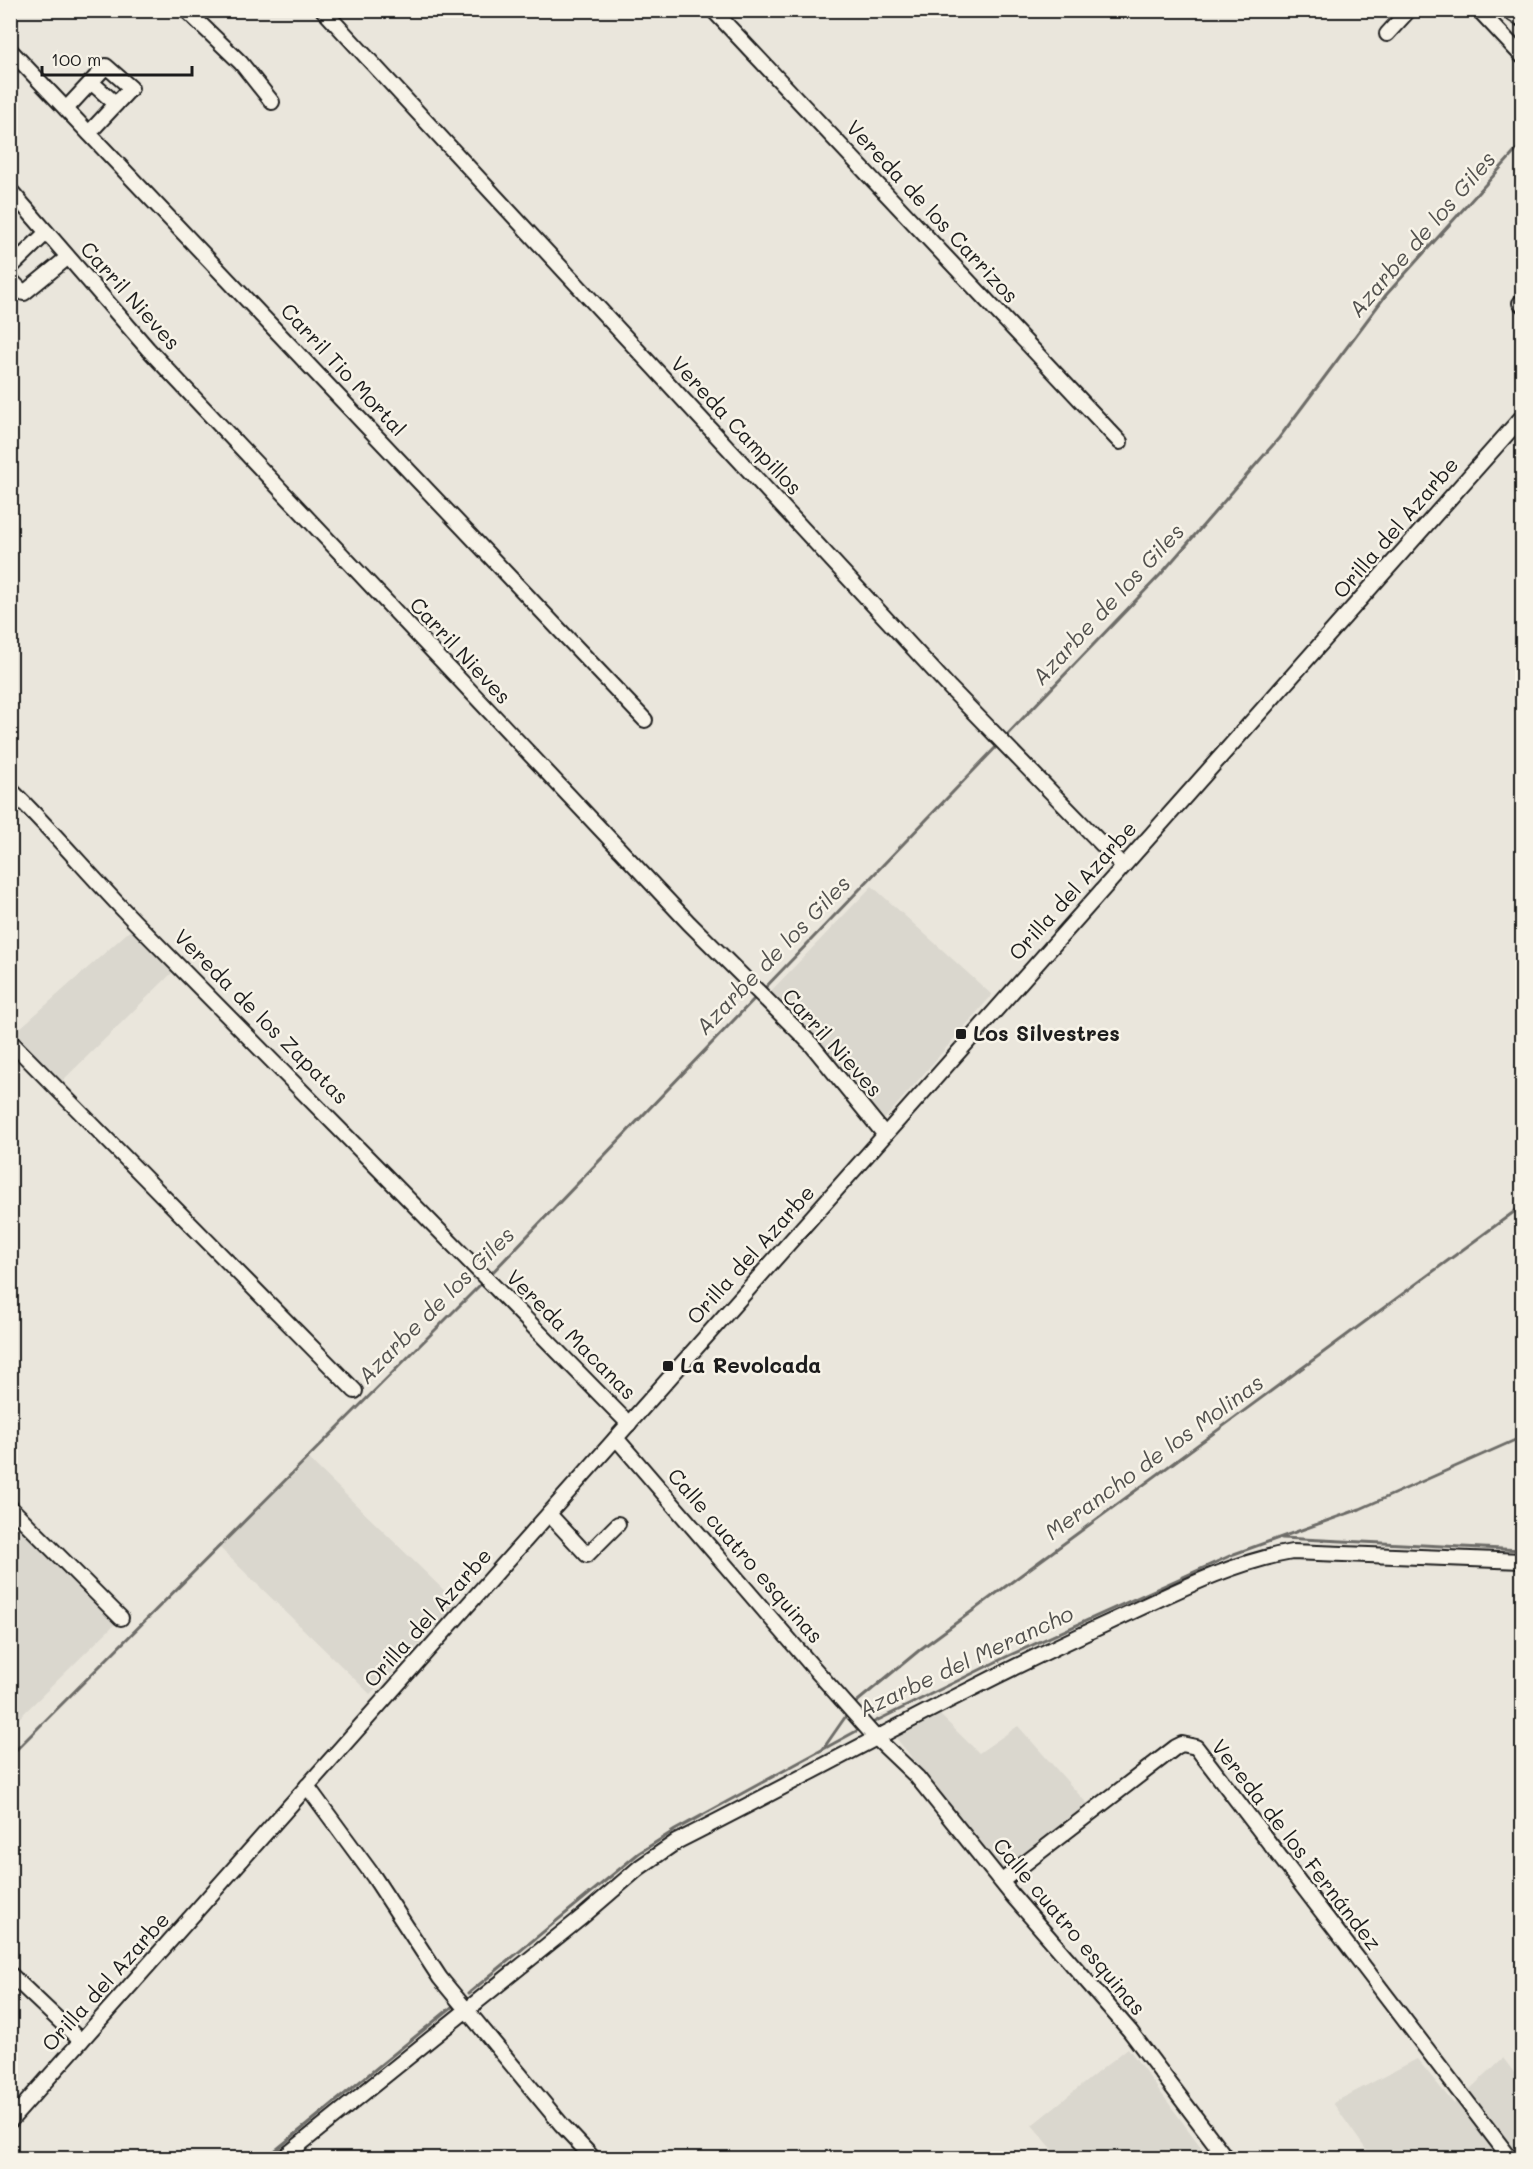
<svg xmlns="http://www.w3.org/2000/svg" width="1533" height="2169" font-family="Mali,sans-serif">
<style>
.built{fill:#dad7ce}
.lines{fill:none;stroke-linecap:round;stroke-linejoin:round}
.stream{stroke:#6d6c68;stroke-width:3}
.minor-casing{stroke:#1c1c1c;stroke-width:18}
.highway-casing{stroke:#1c1c1c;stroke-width:26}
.minor{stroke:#f7f3e8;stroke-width:14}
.highway{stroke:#f7f3e8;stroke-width:21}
.poi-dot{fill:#1c1c1c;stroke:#f7f3e8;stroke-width:2}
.labels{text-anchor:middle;stroke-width:5;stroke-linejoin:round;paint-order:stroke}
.street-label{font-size:21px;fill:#1c1c1c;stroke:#f7f3e8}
.poi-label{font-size:21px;font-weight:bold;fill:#1c1c1c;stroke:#f7f3e8;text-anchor:start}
.water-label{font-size:22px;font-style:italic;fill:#52514e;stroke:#f7f3e8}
</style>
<rect width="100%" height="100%" fill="#eae6dc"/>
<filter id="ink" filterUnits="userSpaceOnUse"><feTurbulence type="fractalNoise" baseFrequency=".0167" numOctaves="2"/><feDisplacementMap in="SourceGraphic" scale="12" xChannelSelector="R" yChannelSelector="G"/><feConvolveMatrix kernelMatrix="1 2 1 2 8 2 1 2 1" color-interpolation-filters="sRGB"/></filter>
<g filter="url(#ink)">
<g class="built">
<polygon points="872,886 992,995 882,1122 770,992"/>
<polygon points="135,926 176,969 50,1093 11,1051 10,1037"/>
<polygon points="308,1458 458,1604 370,1694 219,1547"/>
<polygon points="11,1517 117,1622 11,1726"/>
<polygon points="939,1714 979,1753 1018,1726 1098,1816 1011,1883 893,1734"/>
<polygon points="1128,2048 1209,2158 1060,2158 1032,2125"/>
<polygon points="1503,2058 1522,2083 1522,2158 1372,2158 1333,2103 1417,2059 1454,2104"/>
</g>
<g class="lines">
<g class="stream">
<polyline points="1003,739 1161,574 1279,438 1386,295 1522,144"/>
<polyline points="763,990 999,744"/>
<polyline points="489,1276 756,997"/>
<polyline points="1282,1538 1522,1550"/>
<polyline points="853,1705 922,1648 1522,1206"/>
<polyline points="868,1725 1008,1656 1234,1554 1360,1509 1522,1437"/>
<polyline points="823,1749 848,1713"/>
<polyline points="10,1756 484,1281"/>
<polyline points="469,1993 639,1853 675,1830 862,1728"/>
<polyline points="266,2158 453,2006"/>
</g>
<g class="minor-casing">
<g id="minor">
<polyline points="186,10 241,63 272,102"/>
<polyline points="323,10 950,688 1123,866"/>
<polyline points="713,10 1120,442"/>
<polyline points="1479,10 1522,56"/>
<polyline points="1387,34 1409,10"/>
<polyline points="10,50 645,720"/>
<polyline points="91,82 116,104"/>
<polyline points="66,109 106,66 131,88 89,133"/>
<polyline points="10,190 148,349 689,923 811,1044 885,1135"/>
<polyline points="10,268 46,233"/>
<polyline points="10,279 24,293 67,258"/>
<polyline points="1522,301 1520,303 1522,305"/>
<path d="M10,789c43,42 82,89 124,132 166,167 330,335 495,503"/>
<polyline points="10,1041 355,1391"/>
<polyline points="616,1438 812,1666 875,1737 917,1777 1012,1895 1130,2031 1226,2158"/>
<polyline points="10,1507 121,1618"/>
<polyline points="549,1514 587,1555 618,1524"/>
<polyline points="307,1786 374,1877 440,1978 561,2124 593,2158"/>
<polyline points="1002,1881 1176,1747 1182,1744 1196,1747 1510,2158"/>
<polyline points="10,1974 81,2041"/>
<polyline points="10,2121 1522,417"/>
<path d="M283,2158l299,-241 58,-50 36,-25c145,-73 286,-153 434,-220 59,-27 118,-59 182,-70l230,9"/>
</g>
</g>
<g class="highway-casing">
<polyline id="highway" points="1514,10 1522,15"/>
</g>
<use href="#minor" class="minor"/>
<use href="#highway" class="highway"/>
</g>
</g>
<g class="poi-dot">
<rect x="955" y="1028" width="12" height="12" rx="3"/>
<rect x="662" y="1360" width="12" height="12" rx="3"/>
</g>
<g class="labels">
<g class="street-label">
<text transform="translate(932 212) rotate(47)" y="7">Vereda de los Carrizos</text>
<text transform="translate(130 296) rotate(48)" y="7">Carril Nieves</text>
<text transform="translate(343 370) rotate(47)" y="7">Carril Tio Mortal</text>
<text transform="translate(736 426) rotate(47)" y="7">Vereda Campillos</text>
<text transform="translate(1396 528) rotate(-49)" y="7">Orilla del Azarbe</text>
<text transform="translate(460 651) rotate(47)" y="7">Carril Nieves</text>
<text transform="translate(1073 891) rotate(-48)" y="7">Orilla del Azarbe</text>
<text transform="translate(261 1017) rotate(45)" y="7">Vereda de los Zapatas</text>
<text transform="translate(832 1043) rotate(48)" y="7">Carril Nieves</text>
<text transform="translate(751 1255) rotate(-48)" y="7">Orilla del Azarbe</text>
<text transform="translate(571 1335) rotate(45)" y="7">Vereda Macanas</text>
<text transform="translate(745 1556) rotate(49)" y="7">Calle cuatro esquinas</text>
<text transform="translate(428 1618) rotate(-48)" y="7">Orilla del Azarbe</text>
<text transform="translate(1296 1845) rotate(52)" y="7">Vereda de los Fernández</text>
<text transform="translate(1069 1927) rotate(50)" y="7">Calle cuatro esquinas</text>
<text transform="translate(106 1982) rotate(-48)" y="7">Orilla del Azarbe</text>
</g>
<g class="poi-label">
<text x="973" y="1041">Los Silvestres</text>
<text x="680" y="1373">La Revolcada</text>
</g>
<g class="water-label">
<text transform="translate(1422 234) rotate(-49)" y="8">Azarbe de los Giles</text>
<text transform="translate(1108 604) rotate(-47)" y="8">Azarbe de los Giles</text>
<text transform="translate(773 955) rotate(-46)" y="8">Azarbe de los Giles</text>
<text transform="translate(436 1305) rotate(-45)" y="8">Azarbe de los Giles</text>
<text transform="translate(1154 1457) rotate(-36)" y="8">Merancho de los Molinas</text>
<text transform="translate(966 1661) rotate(-25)" y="8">Azarbe del Merancho</text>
</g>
</g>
<rect width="1533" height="2169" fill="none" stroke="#f7f3e8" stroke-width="36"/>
<rect x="18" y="18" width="1497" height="2133" fill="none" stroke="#1c1c1c" stroke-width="2" filter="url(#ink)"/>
<path d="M42 66v9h150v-9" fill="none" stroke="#1c1c1c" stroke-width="3"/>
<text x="51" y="66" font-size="18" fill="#1c1c1c" stroke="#f7f3e8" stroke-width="4.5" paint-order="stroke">100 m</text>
</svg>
